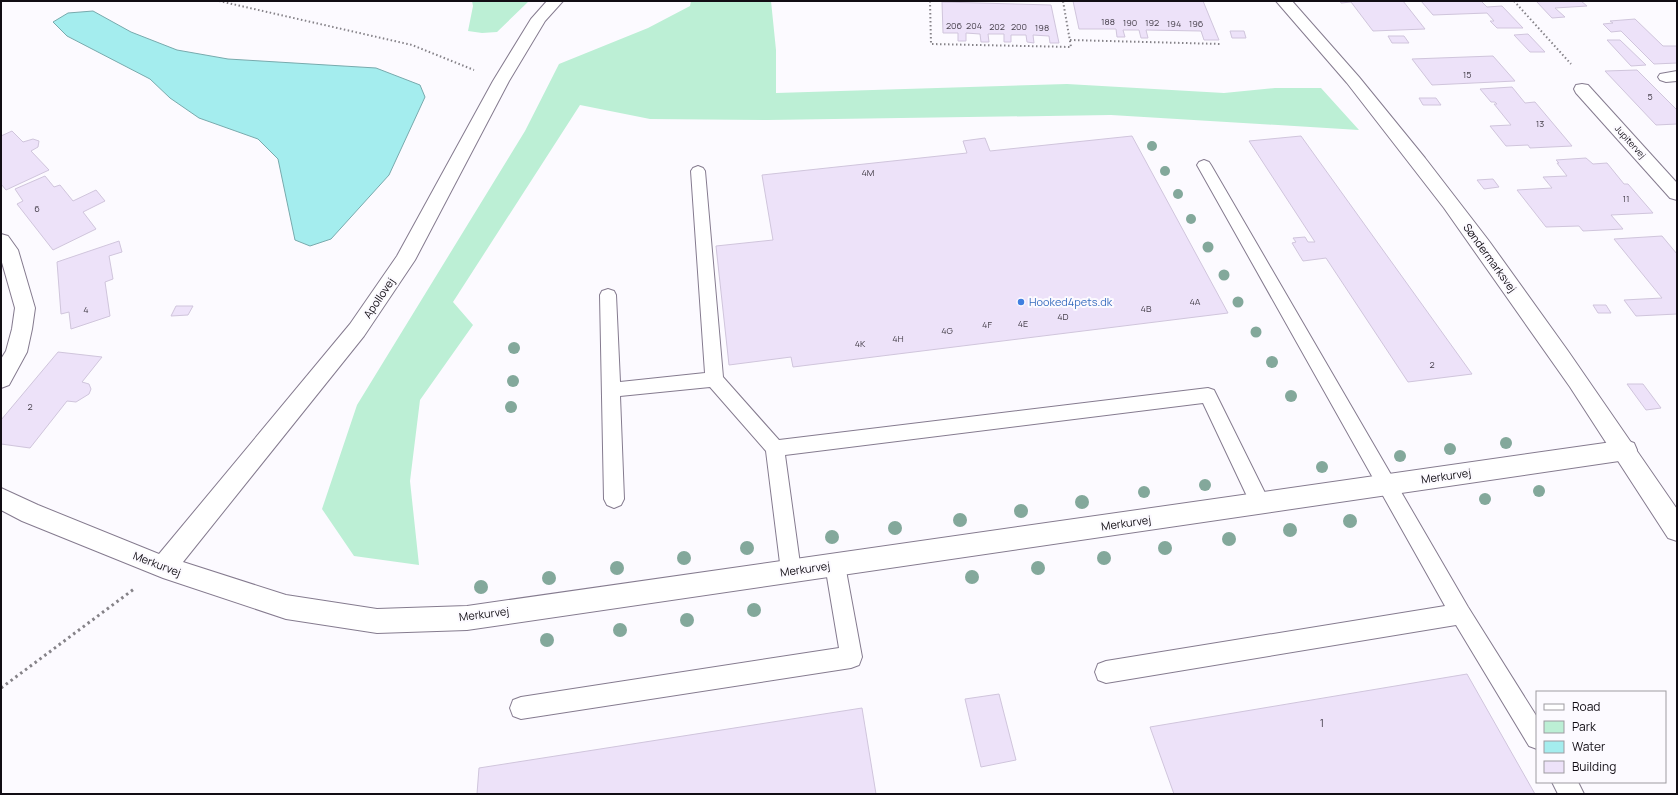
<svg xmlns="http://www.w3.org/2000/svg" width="1678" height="795" font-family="Manrope,sans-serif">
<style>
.green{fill:#bcefd5}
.water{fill:#a4edee;stroke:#78aaad}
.building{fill:#ede2f9;stroke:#d0c5dc}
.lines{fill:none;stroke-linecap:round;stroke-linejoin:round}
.lane-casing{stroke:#857b8f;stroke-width:2}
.street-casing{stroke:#857b8f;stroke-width:2}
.secondary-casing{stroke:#857b8f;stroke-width:2}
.path-far1{stroke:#858288;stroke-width:2;stroke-dasharray:1.5 2.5;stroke-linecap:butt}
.path{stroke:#858288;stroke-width:3;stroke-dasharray:2.5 3.5;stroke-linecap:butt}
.lane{fill:#fff;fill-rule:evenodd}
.street{fill:#fff;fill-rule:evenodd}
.secondary{fill:#fff;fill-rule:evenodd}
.tree{fill:#83a89b}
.shop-dot{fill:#3f7fe0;stroke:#fcfaff;stroke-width:1.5}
.labels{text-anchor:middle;stroke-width:4;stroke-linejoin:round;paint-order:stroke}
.number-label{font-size:9px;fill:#48424d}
.far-street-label{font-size:9px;fill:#110d14;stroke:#fcfaff}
.street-label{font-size:11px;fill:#110d14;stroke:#fcfaff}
.shop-label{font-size:11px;fill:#366cbe;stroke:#fcfaff;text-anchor:start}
.near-number-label{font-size:11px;fill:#48424d}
</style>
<rect width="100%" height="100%" fill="#fcfaff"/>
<g class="green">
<polygon points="472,1 529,1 497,32 482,33 468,31 473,6"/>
<polygon points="691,1 771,1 776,50 776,93 1067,84 1224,93 1275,88 1321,88 1359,130 1111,115 767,120 650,119 580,105 453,302 473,325 420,400 410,481 419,565 354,556 322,509 357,405 525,131 559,64 648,28 690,6"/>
</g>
<polygon class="water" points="93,11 131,32 177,50 228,59 376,68 420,85 425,97 389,175 331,239 310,246 295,240 278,159 258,139 199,118 170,98 150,79 67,36 53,22 68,13"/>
<g class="building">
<polygon points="1073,1 1203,1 1219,40 1204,40 1201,31 1146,30 1148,38 1141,38 1139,30 1123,30 1125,37 1117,37 1116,29 1079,29"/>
<polygon points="1340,1 1403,1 1425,29 1373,31 1351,2 1341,3"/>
<polygon points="1421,1 1481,1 1487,7 1502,6 1523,28 1497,28 1490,21 1494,21 1487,13 1433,15"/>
<polygon points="1536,1 1581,1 1587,6 1555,8 1565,17 1552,18"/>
<polygon points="942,2 1051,5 1059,43 1050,43 1049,36 1033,35 1034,43 1027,42 1026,35 1011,35 1011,42 1004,42 1004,34 988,34 989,42 981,42 980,34 966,33 966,41 958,41 958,33 943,33"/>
<polygon points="1635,19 1663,46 1677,46 1677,63 1654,64 1621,31 1611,32 1603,24 1613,23 1610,21"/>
<polygon points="1230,31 1244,31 1246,38 1232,38"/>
<polygon points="1528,34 1545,52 1530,52 1514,35"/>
<polygon points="1388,36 1404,36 1409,43 1392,43"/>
<polygon points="1607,40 1620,40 1646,65 1631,66"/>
<polygon points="1493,56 1515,81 1432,85 1412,59"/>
<polygon points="1637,70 1677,110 1677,124 1656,125 1605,71"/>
<polygon points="1512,87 1525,103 1535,102 1572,146 1530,148 1528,145 1506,146 1490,126 1511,125 1494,104 1497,104 1495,102 1491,102 1480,89"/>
<polygon points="1419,98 1436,98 1441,105 1423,105"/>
<polygon points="12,131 23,142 33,139 39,141 38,147 31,151 49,170 6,190 1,184 1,136"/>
<polygon points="1132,136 1228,313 793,367 791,357 729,365 716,246 773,240 762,175 967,153 963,141 985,138 990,151"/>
<polygon points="1301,136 1472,374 1408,382 1326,258 1303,261 1292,243 1296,242 1293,238 1305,237 1308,242 1315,242 1249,141"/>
<polygon points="1586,158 1593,164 1607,163 1624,184 1628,184 1653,213 1611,215 1623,229 1583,231 1579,226 1546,227 1517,190 1552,188 1543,177 1567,176 1557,163 1559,163 1556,160"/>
<polygon points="45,176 54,187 60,185 73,201 96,190 105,201 83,212 96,229 53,250 17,204 23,201 15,189"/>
<polygon points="1493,179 1499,187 1484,189 1477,180"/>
<polygon points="1662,236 1677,254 1677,314 1636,316 1624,300 1662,298 1614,239"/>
<polygon points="119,241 122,252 109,256 113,279 105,282 110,316 71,329 69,312 61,314 57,262"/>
<polygon points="1593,305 1606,305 1611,313 1598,313"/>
<polygon points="176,306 193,306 188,315 171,316"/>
<polygon points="58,352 102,357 82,382 89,384 91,389 89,394 76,402 67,401 30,448 1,444 1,420"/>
<polygon points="1627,384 1643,384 1661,408 1646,410"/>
<polygon points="1467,674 1535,794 1174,794 1150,727"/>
<polygon points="999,694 1016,760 981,767 965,699"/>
<polygon points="862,708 876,794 477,794 479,768"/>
</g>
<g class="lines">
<g class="lane-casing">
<g id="lane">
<polygon points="1204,160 1209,162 1211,165 1468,607 1537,717 1537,749 1529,746 1456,625 1106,683 1098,680 1095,672 1098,664 1106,661 1445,606 1197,165 1199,162"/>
<polygon points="698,166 703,168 705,171 723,377 779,440 1208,388 1214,390 1267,497 1270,503 1267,509 1260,512 1253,509 1203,403 785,455 801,571 798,578 791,580 784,578 781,571 766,451 710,387 620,396 624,499 621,505 614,508 607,505 604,499 600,295 602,291 608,289 614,291 616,295 620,382 705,373 691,171 693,168"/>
<polygon points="835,556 842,558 845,565 862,657 859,665 851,668 521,719 513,716 510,708 513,700 521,697 839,648 825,565 828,558"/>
<polygon points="1552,782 1578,782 1584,794 1558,794"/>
</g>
</g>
<g class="street-casing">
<g id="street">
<polygon points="547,1 563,1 545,21 509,81 415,260 364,336 183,562 286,595 377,609 467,606 1626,440 1634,443 1637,450 1634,457 1626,460 467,630 377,633 286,619 163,578 22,521 1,510 1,488 38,505 159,554 350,324 397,256 493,81 531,19"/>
<polygon points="1677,71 1677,81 1666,82 1660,80 1658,77 1660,74"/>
<polygon points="1582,84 1588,85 1677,183 1677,200 1670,198 1576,93 1574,89 1576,85"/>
<polygon points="1,234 8,236 18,250 35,308 32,329 27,352 9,385 1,388 1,359 6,351 12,329 15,308 1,259"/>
</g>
</g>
<g class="secondary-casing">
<polygon id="secondary" points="1276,1 1292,1 1359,77 1425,158 1489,241 1568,351 1677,509 1677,541 1668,538 1570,387 1444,208 1347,83"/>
</g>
<g class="path-far1">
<polyline points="219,1 412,45 474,70"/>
<polyline points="930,1 931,44 1071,47 1063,1"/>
<polyline points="1514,1 1571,64"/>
<polyline points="1070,40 1221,44"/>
</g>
<polyline class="path" points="1,688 134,589"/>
<use href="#lane" class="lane"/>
<use href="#street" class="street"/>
<use href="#secondary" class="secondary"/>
</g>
<g class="tree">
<circle cx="1152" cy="146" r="5"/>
<circle cx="1165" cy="171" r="5"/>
<circle cx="1178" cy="194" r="5"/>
<circle cx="1191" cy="219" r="5"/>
<circle cx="1208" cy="247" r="5.5"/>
<circle cx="1224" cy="275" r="5.5"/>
<circle cx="1238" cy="302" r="5.5"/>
<circle cx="1256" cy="332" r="5.5"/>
<circle cx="514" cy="348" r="6"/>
<circle cx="1272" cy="362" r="6"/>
<circle cx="513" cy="381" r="6"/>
<circle cx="1291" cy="396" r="6"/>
<circle cx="511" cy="407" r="6"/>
<circle cx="1506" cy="443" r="6"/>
<circle cx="1450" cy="449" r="6"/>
<circle cx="1400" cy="456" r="6"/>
<circle cx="1322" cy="467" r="6"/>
<circle cx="1205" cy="485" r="6"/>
<circle cx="1539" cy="491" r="6"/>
<circle cx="1144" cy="492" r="6"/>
<circle cx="1485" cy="499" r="6"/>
<circle cx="1082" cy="502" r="7"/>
<circle cx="1021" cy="511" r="7"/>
<circle cx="960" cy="520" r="7"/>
<circle cx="1350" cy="521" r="7"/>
<circle cx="895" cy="528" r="7"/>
<circle cx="1290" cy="530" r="7"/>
<circle cx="832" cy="537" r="7"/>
<circle cx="1229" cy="539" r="7"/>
<circle cx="747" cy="548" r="7"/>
<circle cx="1165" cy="548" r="7"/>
<circle cx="684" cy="558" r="7"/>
<circle cx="1104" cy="558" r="7"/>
<circle cx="617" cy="568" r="7"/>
<circle cx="1038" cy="568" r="7"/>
<circle cx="972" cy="577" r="7"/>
<circle cx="549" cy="578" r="7"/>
<circle cx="481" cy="587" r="7"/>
<circle cx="754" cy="610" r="7"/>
<circle cx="687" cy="620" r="7"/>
<circle cx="620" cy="630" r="7"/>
<circle cx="547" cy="640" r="7"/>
</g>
<circle class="shop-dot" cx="1021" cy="302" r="4"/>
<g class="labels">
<g class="number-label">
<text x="1108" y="25">188</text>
<text x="1130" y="26">190</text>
<text x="1152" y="26">192</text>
<text x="1174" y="27">194</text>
<text x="1196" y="27">196</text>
<text x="954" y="29">206</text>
<text x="974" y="29">204</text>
<text x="997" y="30">202</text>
<text x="1019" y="30">200</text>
<text x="1042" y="31">198</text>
<text x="1467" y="78">15</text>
<text x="1650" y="100">5</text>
<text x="1540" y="127">13</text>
<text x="868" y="176">4M</text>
<text x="1626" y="202">11</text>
<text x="37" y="212">6</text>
<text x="1195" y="305">4A</text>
<text x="1146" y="312">4B</text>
<text x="86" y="313">4</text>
<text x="1063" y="320">4D</text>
<text x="1023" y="327">4E</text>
<text x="987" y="328">4F</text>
<text x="947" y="334">4G</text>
<text x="898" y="342">4H</text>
<text x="860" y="347">4K</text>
<text x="1432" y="368">2</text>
<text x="30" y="410">2</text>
</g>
<g class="far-street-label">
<text transform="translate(1630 142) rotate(48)" y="3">Jupitervej</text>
</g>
<g class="street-label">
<text transform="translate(1490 258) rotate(54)" y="4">Søndermarksvej</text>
<text transform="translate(379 298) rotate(-56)" y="4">Apollovej</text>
<text transform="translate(1446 476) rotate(-8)" y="4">Merkurvej</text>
<text transform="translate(1126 523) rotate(-8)" y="4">Merkurvej</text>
<text transform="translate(157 564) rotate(21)" y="4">Merkurvej</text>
<text transform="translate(805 569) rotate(-8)" y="4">Merkurvej</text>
<text transform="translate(484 614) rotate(-7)" y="4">Merkurvej</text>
</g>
<g class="shop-label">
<text x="1029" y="306">Hooked4pets.dk</text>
</g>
<g class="near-number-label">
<text x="1322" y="727">1</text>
</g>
</g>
<rect width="1678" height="795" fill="none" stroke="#110d14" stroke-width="4"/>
<rect x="1536" y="691" width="130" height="92" fill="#fcfaff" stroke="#9e9ba1"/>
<rect x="1544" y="704" width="20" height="6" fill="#ffffff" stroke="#9e9ba1"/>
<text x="1572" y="711" font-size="12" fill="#110d14">Road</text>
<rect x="1544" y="721" width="20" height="12" fill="#bcefd5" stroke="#9e9ba1"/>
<text x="1572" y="731" font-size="12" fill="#110d14">Park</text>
<rect x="1544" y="741" width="20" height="12" fill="#a4edee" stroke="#9e9ba1"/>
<text x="1572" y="751" font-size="12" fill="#110d14">Water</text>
<rect x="1544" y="761" width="20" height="12" fill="#ede2f9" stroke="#9e9ba1"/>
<text x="1572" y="771" font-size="12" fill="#110d14">Building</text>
</svg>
